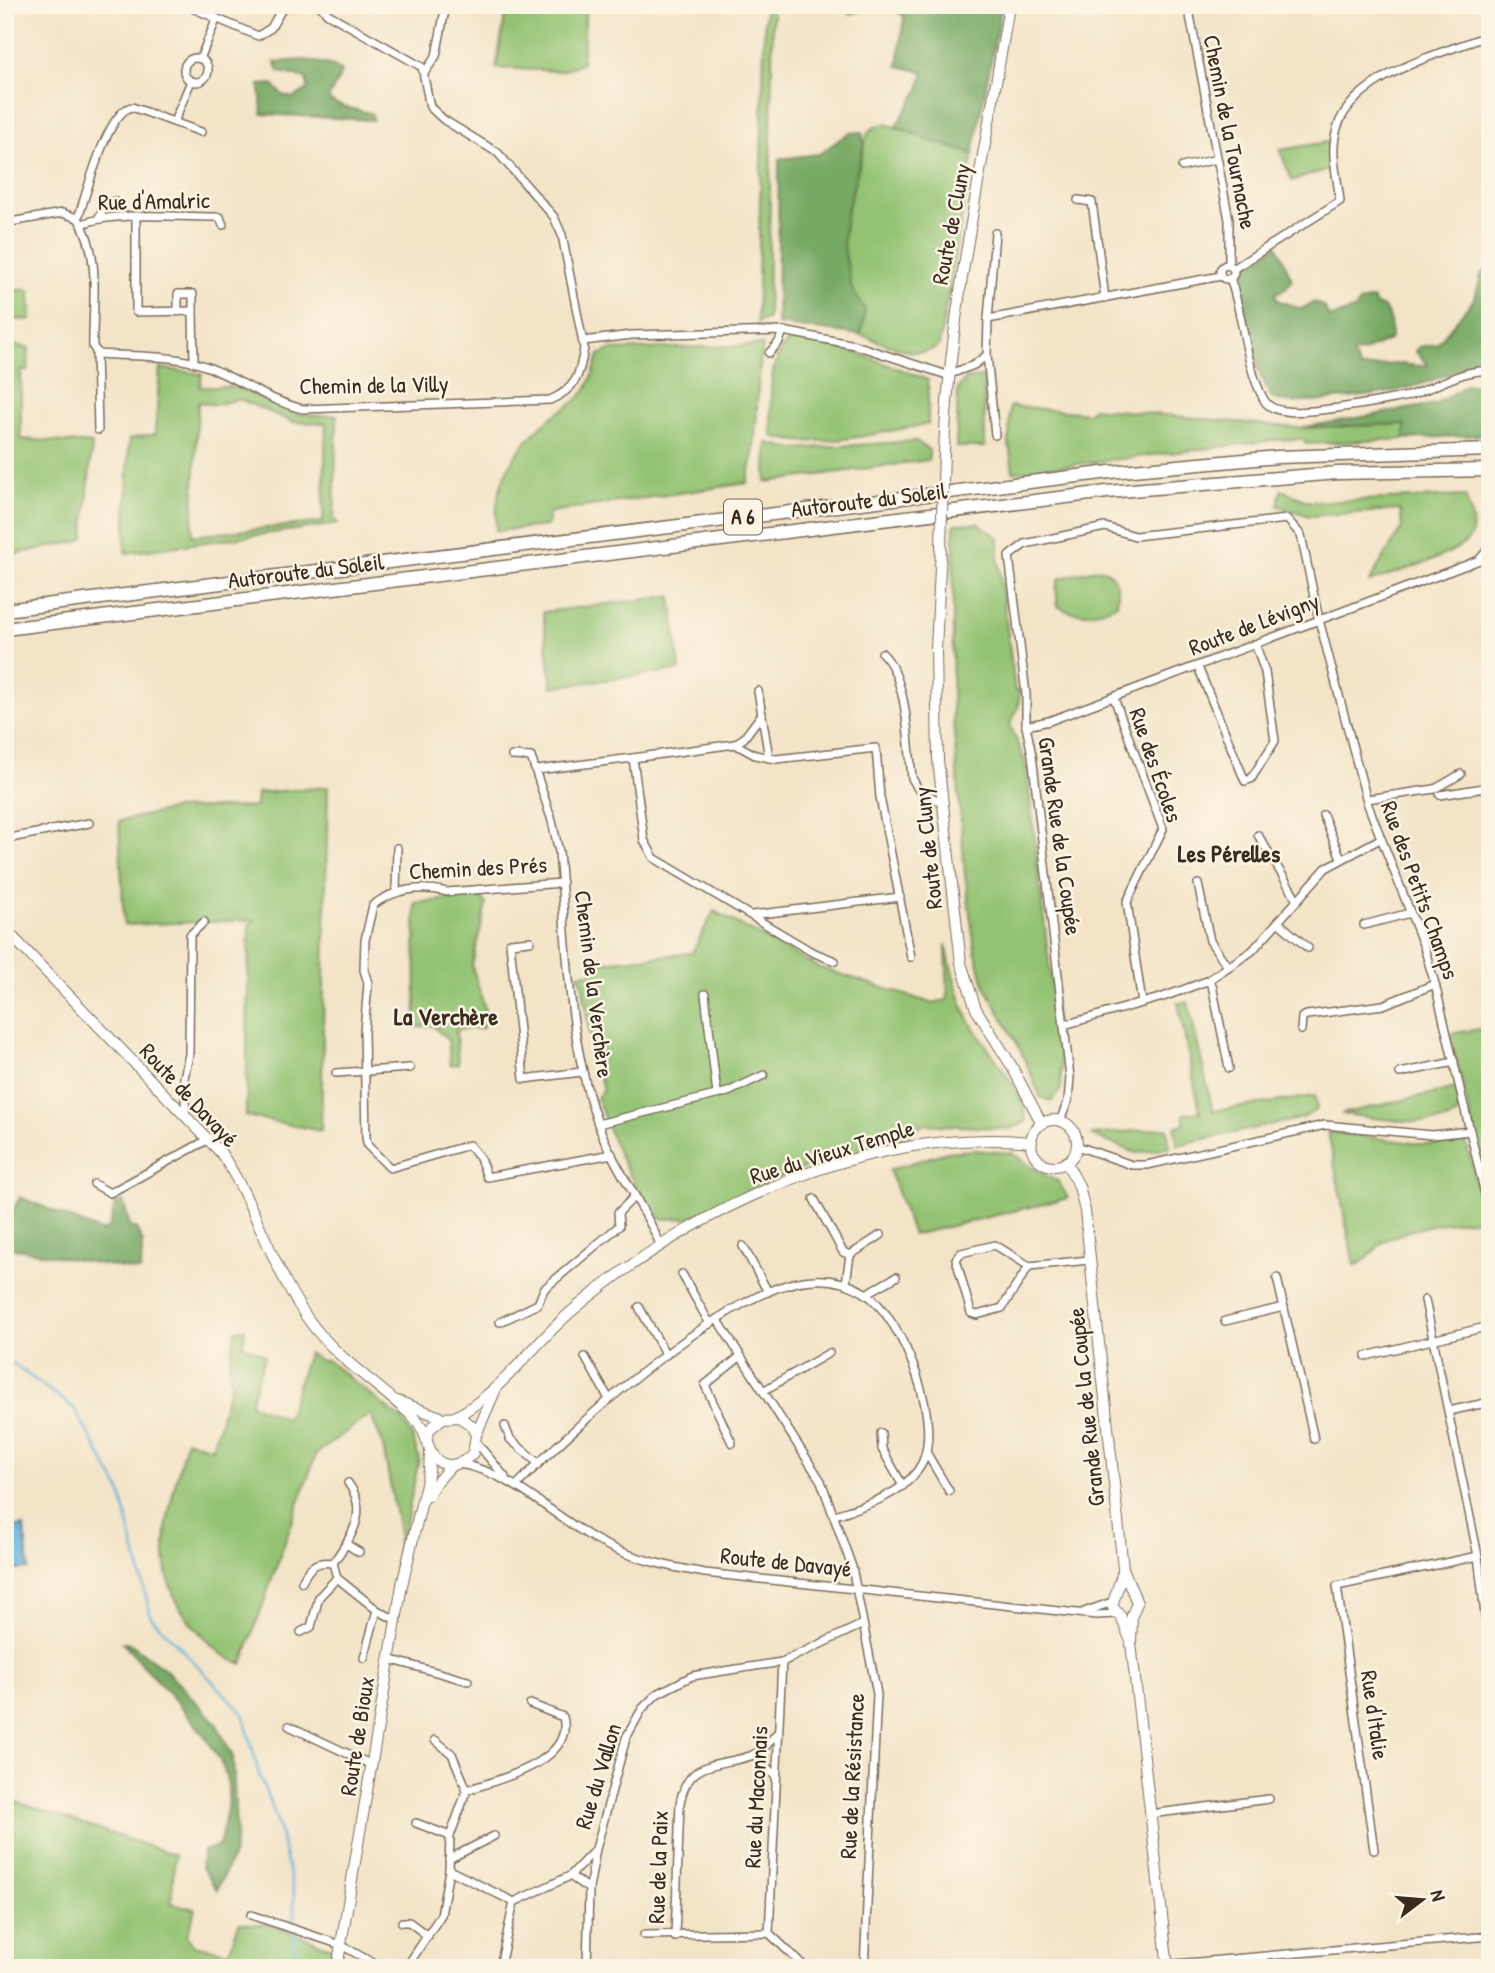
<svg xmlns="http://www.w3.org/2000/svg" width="1495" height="1973" font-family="'Patrick Hand',sans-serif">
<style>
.green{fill:#93c372;stroke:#677648;stroke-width:2;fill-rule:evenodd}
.forest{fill:#76a964;stroke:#586a41;stroke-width:2}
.water{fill:#63b3dd;stroke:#4f6e7e;stroke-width:2}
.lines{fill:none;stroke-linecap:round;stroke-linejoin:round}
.stream{stroke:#63b3dd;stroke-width:2.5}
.street-casing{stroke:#7b6b5a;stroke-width:10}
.secondary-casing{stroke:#7b6b5a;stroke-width:12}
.highway-casing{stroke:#7b6b5a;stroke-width:15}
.street{stroke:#fff;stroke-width:7}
.secondary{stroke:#fff;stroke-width:10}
.highway{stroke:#fff;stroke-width:12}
.secondary-bridge-casing{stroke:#7b6b5a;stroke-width:12;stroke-linecap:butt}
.secondary-bridge{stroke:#fff;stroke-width:10}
.labels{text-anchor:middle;stroke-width:5;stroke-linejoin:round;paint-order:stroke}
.shield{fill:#fcf5e5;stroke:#75675a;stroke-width:2}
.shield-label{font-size:21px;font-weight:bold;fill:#3b2a1e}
.street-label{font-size:23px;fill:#3b2a1e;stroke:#fcf5e5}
.neighbourhood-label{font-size:24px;font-weight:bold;fill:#3b2a1e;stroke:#fcf5e5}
</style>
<rect width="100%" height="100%" fill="#fcf5e5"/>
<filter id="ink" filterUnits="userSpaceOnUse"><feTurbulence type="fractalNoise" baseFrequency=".0143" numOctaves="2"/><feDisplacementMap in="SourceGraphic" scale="14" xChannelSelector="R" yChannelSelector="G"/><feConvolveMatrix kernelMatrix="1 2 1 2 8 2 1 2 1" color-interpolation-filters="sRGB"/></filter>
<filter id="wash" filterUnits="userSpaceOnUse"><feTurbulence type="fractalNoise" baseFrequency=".00686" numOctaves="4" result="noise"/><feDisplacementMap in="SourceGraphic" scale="28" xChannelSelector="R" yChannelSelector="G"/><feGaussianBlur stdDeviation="1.57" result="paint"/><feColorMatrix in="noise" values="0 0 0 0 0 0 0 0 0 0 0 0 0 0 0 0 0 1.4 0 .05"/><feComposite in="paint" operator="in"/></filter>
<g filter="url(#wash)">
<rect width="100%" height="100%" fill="#f3e4c8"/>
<g class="green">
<polygon points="507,5 586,5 582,63 561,71 496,68"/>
<polygon points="765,5 773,5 768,318 757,323"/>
<path d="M886,124l87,30 -34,191c-20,18 -55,-3 -78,-10l4,-25 -13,-21 -9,-45 3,-29 22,-83 8,-6z"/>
<polygon points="1328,142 1331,168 1292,181 1280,150"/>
<polygon points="5,290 30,290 31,320 10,319 9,344 29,348 28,371 21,371 21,439 92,444 84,537 79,541 5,556"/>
<path d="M792,338l63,14 73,28v44c-44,7 -114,27 -156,12 -1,-31 -7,-77 20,-98z"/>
<path d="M763,345c-9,46 -3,93 -16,138l-197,29 -3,14 -51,5c-2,-49 15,-78 51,-110 12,-11 27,-15 38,-30 7,-10 10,-24 14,-36l11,-5z"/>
<path d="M160,368l42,6 -2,13c11,1 28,-2 38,1 44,17 46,31 99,27l-3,104 4,5 -213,29 4,-114 26,-5zM239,399l54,23 33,1 -3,99 -131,14 6,-134 17,3z"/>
<polygon points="984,377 985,447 956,447 958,388 967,378"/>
<polygon points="1010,406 1088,413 1093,408 1299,428 1406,424 1405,439 1305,444 1304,439 1277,440 1013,472 1009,443"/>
<polygon points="916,441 929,450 929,460 766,482 767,443 794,449"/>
<path d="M1281,490l29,12 155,-6c4,11 9,25 7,37 -5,21 -83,41 -103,49l33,-55 -2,-17 -90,6 -32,-10z"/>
<polygon points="978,523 999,538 998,557 1015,691 1020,691 1018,708 1010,725 1026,764 1061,1066 1061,1089 1052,1101 1041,1098 1020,1049 984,984 975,950 965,875 952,706 954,524"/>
<path d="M1096,569c20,0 24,18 21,35 -15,9 -44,14 -59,2l-2,-19 4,-9z"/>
<polygon points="671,596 680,670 552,687 543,612"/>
<polygon points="328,787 321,1131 246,1116 249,926 254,920 124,925 119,821 175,809 256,807 257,793"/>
<polygon points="480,896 486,904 472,966 485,1009 483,1028 456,1030 458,1064 450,1065 448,1040 432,1025 416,1027 415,903"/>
<path d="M714,911l104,56 113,36 17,-3 -2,-56c5,25 11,50 22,74 14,27 60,75 58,104l-16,7 -86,-5 -27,18 -102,29 -106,47 -26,1c-32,-29 -52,-80 -66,-121l6,-8 -12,-44 -9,-64 -4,-8 16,-2 -1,-9 99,-10z"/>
<polygon points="1188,1002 1213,1111 1315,1096 1317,1109 1303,1118 1177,1145 1175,1127 1184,1124 1184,1114 1200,1112 1178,1003"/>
<polygon points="1490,1027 1490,1195 1450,1034"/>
<path d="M1457,1088c1,9 5,19 -1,27 -14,15 -93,1 -115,-1z"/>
<polygon points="1167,1128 1170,1148 1136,1153 1091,1135"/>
<path d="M1328,1132l102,13 36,-4 19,78c-34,2 -66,6 -97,20 -13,6 -19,24 -34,26z"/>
<polygon points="974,1150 1012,1153 1039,1172 1058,1181 1068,1198 913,1235 889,1170 947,1152"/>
<path d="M245,1329l-2,16 22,10 -15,49 37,15 21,-66 13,8 6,-1 76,61 9,15 7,23 -27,133 7,-60 -17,-91 -12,-27 -54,40 -74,210c-19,-6 -28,-17 -42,-31 -58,-58 -30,-123 -14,-193l26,8 19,-65 -2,-17 7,-36z"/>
<polygon points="5,1798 175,1855 171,1903 196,1909 187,1936 193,1945 229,1952 239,1923 273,1925 332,1948 328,1968 5,1968"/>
</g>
<g class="forest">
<polygon points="848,5 1002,5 973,154 928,140 896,126 919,90 924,72 898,66 904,16 885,5 849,14"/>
<path d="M306,60l28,6 8,6 -14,27c11,9 30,10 44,15l1,6 -111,-6 -2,-29 12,-1 11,11 10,3 15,-9 -2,-11 -27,-6 -4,-10z"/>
<polygon points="862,132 864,144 846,215 843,244 852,289 865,310 861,335 777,324 779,159 819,154 849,133"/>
<path d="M1277,245l15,35 -8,10 -9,3 2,7 24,9 14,-7 10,6 4,10 27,-9 4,-7 13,-3 3,6 8,2 6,12 1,20 -29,13 -10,1 8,15c12,0 22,-3 34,-4 13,-1 21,4 34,1l-13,-14 4,-4 18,-3 38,-46 7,-25 8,-4v80c-55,41 -107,46 -172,52 -17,1 -30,4 -47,-4l-12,-25 -23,-97z"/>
<polygon points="1466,385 1484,385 1480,435 1405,439 1405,424 1299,428 1436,404"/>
<polygon points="20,1197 102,1232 109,1227 116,1203 123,1201 131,1229 136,1228 143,1243 140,1271 5,1247 5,1225"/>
<path d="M123,1643l8,1 35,26 50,53 17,34 3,77 -3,21 -16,35 -16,-24 2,-15 16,-5c4,-21 14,-48 7,-70 -12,-42 -74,-99 -103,-133z"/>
</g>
<polygon class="water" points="24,1526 29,1569 14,1570 9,1528"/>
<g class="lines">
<polyline class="stream" points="5,1358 74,1408 120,1490 151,1617 243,1713 259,1774 277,1820 294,1893 294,1968"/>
</g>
</g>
<g filter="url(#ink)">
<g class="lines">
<g class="street-casing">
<g id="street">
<polyline points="185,5 258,36 271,28 284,5"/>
<polyline points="1188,5 1229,220 1229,266"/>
<circle cx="196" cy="70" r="12"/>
<polyline points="200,59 216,20"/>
<polyline points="425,72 436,56 446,5"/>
<polyline points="174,122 191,81"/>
<polyline points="1182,167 1217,159"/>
<polyline points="1078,200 1092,202 1105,298"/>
<polyline points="99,217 104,207 114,201"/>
<path d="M78,218c9,-25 29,-107 54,-111l69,25"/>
<polyline points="136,218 136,312 193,311 194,362"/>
<path d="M5,223l57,-10 16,5c24,38 14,86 15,129l6,7c35,3 75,0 109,13 32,13 61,34 95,42l247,-9c26,-11 30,-25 34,-52l-22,-113 -8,-18 -56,-64 -54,-33 -14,-13 -8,-40 -94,-53 -9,-9"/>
<path d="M82,224c32,-13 100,-7 138,-7l3,8"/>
<circle cx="1227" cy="272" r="7"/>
<path d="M1233,269l107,-68c-2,-20 -9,-44 -5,-64 9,-60 105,-83 155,-102"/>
<path d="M1230,278c14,39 14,83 33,120 4,9 12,12 22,13 19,4 101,-10 123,-15 25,-7 55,-28 82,-25"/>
<polyline points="178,312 178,294 193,294 193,311"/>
<polyline points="988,319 995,233"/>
<polyline points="583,341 632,335 783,331 855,345 947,375 974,365 987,355 988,319 1221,276"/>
<polyline points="96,352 98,430"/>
<polyline points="769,353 779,342 783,331"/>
<polyline points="987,355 995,435"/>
<path d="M882,653c26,25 26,89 30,125l6,11 24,14"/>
<polyline points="1198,667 1245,781 1251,779 1275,741 1265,672 1256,646"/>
<polyline points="758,691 769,758"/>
<polyline points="1114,698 1163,829 1127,902 1142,1003"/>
<polyline points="1026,726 1049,721 1469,564 1479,560 1490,547"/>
<polyline points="735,744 755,755 776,759 876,748 880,797 911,957"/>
<path d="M512,756l19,1 21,64 7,31c8,90 8,183 38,269 15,44 45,81 63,123"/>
<polyline points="633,758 735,744 744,738 762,714"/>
<polyline points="537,770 633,758 644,840 654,858 812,952 835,961"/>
<polyline points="1440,795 1490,787"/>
<polyline points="1367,799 1435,789 1461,774"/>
<polyline points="1323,815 1341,858"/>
<polyline points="1258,835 1296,898"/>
<polyline points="5,839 89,823"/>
<path d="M562,883l-115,9c-25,-7 -53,-3 -74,13l-8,35 -1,30 4,13 -4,49 2,106 2,8 22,22 79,-23 11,13 7,19 125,-23"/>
<polyline points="1198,884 1210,941 1228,967"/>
<polyline points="396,892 397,848"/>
<polyline points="752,915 900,897"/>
<polyline points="1278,922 1308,948"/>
<polyline points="1364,925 1410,913"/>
<polyline points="530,941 510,943 524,1079 582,1072"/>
<polyline points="1207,981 1212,985 1229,1068"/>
<polyline points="705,994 717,1094"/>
<polyline points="1064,1025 1163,997 1207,981 1252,951 1326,868 1380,839"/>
<polyline points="1301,1030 1302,1017 1307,1015 1383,1005 1435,984"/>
<polyline points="336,1073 410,1068"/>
<polyline points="1400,1073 1454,1062"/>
<polyline points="186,1115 184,1078 189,1054 190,935 204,922"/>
<polyline points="1060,1121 1068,1101 1070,1077 1032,755 1026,726 1026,694 1009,556 1025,544 1105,527 1135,536 1287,519 1301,535 1319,620 1368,805 1424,947 1435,984 1490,1215"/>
<polyline points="598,1124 728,1092 764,1075"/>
<polyline points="1077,1146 1132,1165 1147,1165 1325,1125 1432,1135 1470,1131"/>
<polyline points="94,1184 110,1193 209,1139"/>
<polyline points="814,1199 843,1252 850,1255"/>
<polyline points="743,1246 768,1292"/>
<polyline points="1029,1266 1002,1308 977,1315 971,1313 956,1259 961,1253 995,1245 1029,1266 1089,1260"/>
<polyline points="682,1274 710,1324"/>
<polyline points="1277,1278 1314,1439"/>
<polyline points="846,1283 850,1255 881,1235"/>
<polyline points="866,1294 896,1277"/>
<polyline points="1425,1300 1478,1556 1487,1631"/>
<polyline points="639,1307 666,1355"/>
<polyline points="717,1319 821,1481 852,1567 877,1694 864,1968"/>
<polyline points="1225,1321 1284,1307"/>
<polyline points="500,1322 538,1304 544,1289 619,1226 618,1213 635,1196"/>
<polyline points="1366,1356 1490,1326"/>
<polyline points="585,1357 609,1399"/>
<polyline points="763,1391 829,1353"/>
<polyline points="1449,1411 1490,1402"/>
<polyline points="505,1426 510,1439 538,1463"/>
<polyline points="881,1433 882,1449 903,1486"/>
<polyline points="476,1442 505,1477"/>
<polyline points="732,1443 705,1385 741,1356"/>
<polyline points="926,1452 949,1491"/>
<path d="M460,1464c57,10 95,56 146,81 31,15 65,22 99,28l391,42 20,-1"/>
<path d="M516,1486c57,-59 217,-204 298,-206 18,-1 35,3 51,13 38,25 83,137 53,177 -20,27 -53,35 -83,45"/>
<polyline points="346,1544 359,1552"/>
<polyline points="337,1578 377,1610 364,1658"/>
<path d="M302,1582c7,-16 14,-21 31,-19"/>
<polyline points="377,1610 396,1620"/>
<polyline points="1084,1612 1112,1602"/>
<path d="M301,1632l10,-5 8,-30 18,-19 -4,-15c18,-26 37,-51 15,-80"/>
<polyline points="389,1659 468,1681"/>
<polyline points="289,1726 372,1765"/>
<polyline points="754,1754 775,1776"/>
<path d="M467,1790c30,-10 108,-28 96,-73l-33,-13"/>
<polyline points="1150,1814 1269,1799"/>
<polyline points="416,1823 450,1836"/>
<polyline points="1374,1850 1337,1586 1478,1556"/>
<polyline points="449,1859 494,1836"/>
<polyline points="449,1870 514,1902"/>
<polyline points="570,1876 589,1889"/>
<polyline points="251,1915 341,1945 382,1968"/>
<polyline points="402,1922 409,1922 428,1936"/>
<polyline points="769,1933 782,1662"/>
<polyline points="644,1935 769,1933 806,1968"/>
<path d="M675,1937l5,-134c8,-46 42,-36 73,-48 11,-4 18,-15 25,-23"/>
<polyline points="502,1957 514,1902 570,1876 594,1851"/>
<polyline points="406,1968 441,1915 449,1870 450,1836 467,1790 452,1754 435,1740"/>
<polyline points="587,1968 589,1889 596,1849 626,1738 642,1709 657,1694 692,1676 782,1662 861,1625"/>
<polyline points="1130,1968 1490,1936"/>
</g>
</g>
<g class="secondary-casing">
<g id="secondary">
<path d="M944,452c6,-151 42,-298 65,-447"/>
<polyline points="941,547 936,650 938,760 961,963 976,1009 1011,1065 1042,1124"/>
<path d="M5,929l216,224c35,52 51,115 87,166 29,41 74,67 109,102 13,14 9,43 33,44 10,0 17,-5 23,-12l3,-18 -5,-10 -12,-8 -16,1 -46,-17"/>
<circle cx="1054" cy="1143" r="23"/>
<polyline points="1066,1162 1079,1186 1085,1211 1123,1568 1137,1603 1132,1615 1131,1643 1168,1968"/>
<path d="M455,1417c47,-25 78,-73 118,-107 125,-105 293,-183 459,-168"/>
<polyline points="476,1435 495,1391"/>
<polyline points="427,1438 430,1429 443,1418"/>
<polyline points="428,1496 434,1485 452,1465"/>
<polyline points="1123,1571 1112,1606 1121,1617 1130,1639"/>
<polyline points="337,1968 402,1585 429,1471 430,1453"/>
</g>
</g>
<g class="highway-casing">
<g id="highway">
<polyline points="5,610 1110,472 1278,457 1490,450"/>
<polyline points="5,629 1107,492 1338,473 1490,470"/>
</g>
</g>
<use href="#street" class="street"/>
<use href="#secondary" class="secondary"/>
<use href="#highway" class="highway"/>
<g class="secondary-bridge-casing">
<polyline id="secondary-bridge" points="941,547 944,452"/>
</g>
<use href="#secondary-bridge" class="secondary-bridge"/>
</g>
</g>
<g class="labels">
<rect class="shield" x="724" y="499.5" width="38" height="35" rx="5"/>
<g class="shield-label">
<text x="743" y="524">A 6</text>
</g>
<g class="street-label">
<text transform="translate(1230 132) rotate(79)" y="8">Chemin de la Tournache</text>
<text transform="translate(154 201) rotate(-1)" y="8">Rue d'Amalric</text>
<text transform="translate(951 224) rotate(-79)" y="8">Route de Cluny</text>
<text transform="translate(374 385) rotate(-1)" y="8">Chemin de la Villy</text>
<text transform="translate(869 500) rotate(-7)" y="8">Autoroute du Soleil</text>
<text transform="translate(306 571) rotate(-7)" y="8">Autoroute du Soleil</text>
<text transform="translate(1254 624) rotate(-21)" y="8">Route de Lévigny</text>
<text transform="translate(1156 765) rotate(71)" y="8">Rue des Écoles</text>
<text transform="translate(1060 836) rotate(82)" y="8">Grande Rue de la Coupée</text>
<text transform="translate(928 848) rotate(-96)" y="8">Route de Cluny</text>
<text transform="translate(478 868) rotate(-3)" y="8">Chemin des Prés</text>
<text transform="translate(1420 890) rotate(70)" y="8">Rue des Petits Champs</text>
<text transform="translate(594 984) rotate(83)" y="8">Chemin de la Verchère</text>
<text transform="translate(189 1095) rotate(47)" y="8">Route de Davayé</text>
<text transform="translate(832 1152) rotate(-17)" y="8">Rue du Vieux Temple</text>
<text transform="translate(1086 1407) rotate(-96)" y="8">Grande Rue de la Coupée</text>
<text transform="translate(786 1562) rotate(6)" y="8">Route de Davayé</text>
<text transform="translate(1375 1715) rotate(82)" y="8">Rue d'Italie</text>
<text transform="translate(357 1736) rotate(-81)" y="8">Route de Bioux</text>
<text transform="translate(598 1776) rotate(-73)" y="8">Rue du Vallon</text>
<text transform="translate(852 1776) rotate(-87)" y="8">Rue de la Résistance</text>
<text transform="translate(756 1797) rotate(-87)" y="8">Rue du Maconnais</text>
<text transform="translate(658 1867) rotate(-88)" y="8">Rue de la Paix</text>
</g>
<g class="neighbourhood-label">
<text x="1229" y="862">Les Pérelles</text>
<text x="446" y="1025">La Verchère</text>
</g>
</g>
<rect width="1495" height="1973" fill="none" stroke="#fcf5e5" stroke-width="28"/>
<g transform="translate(1422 1900) rotate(74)" stroke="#fcf5e5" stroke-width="5" paint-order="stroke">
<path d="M0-5L12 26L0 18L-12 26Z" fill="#3b2a1e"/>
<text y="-10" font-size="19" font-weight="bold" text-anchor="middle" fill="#3b2a1e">N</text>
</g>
</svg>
